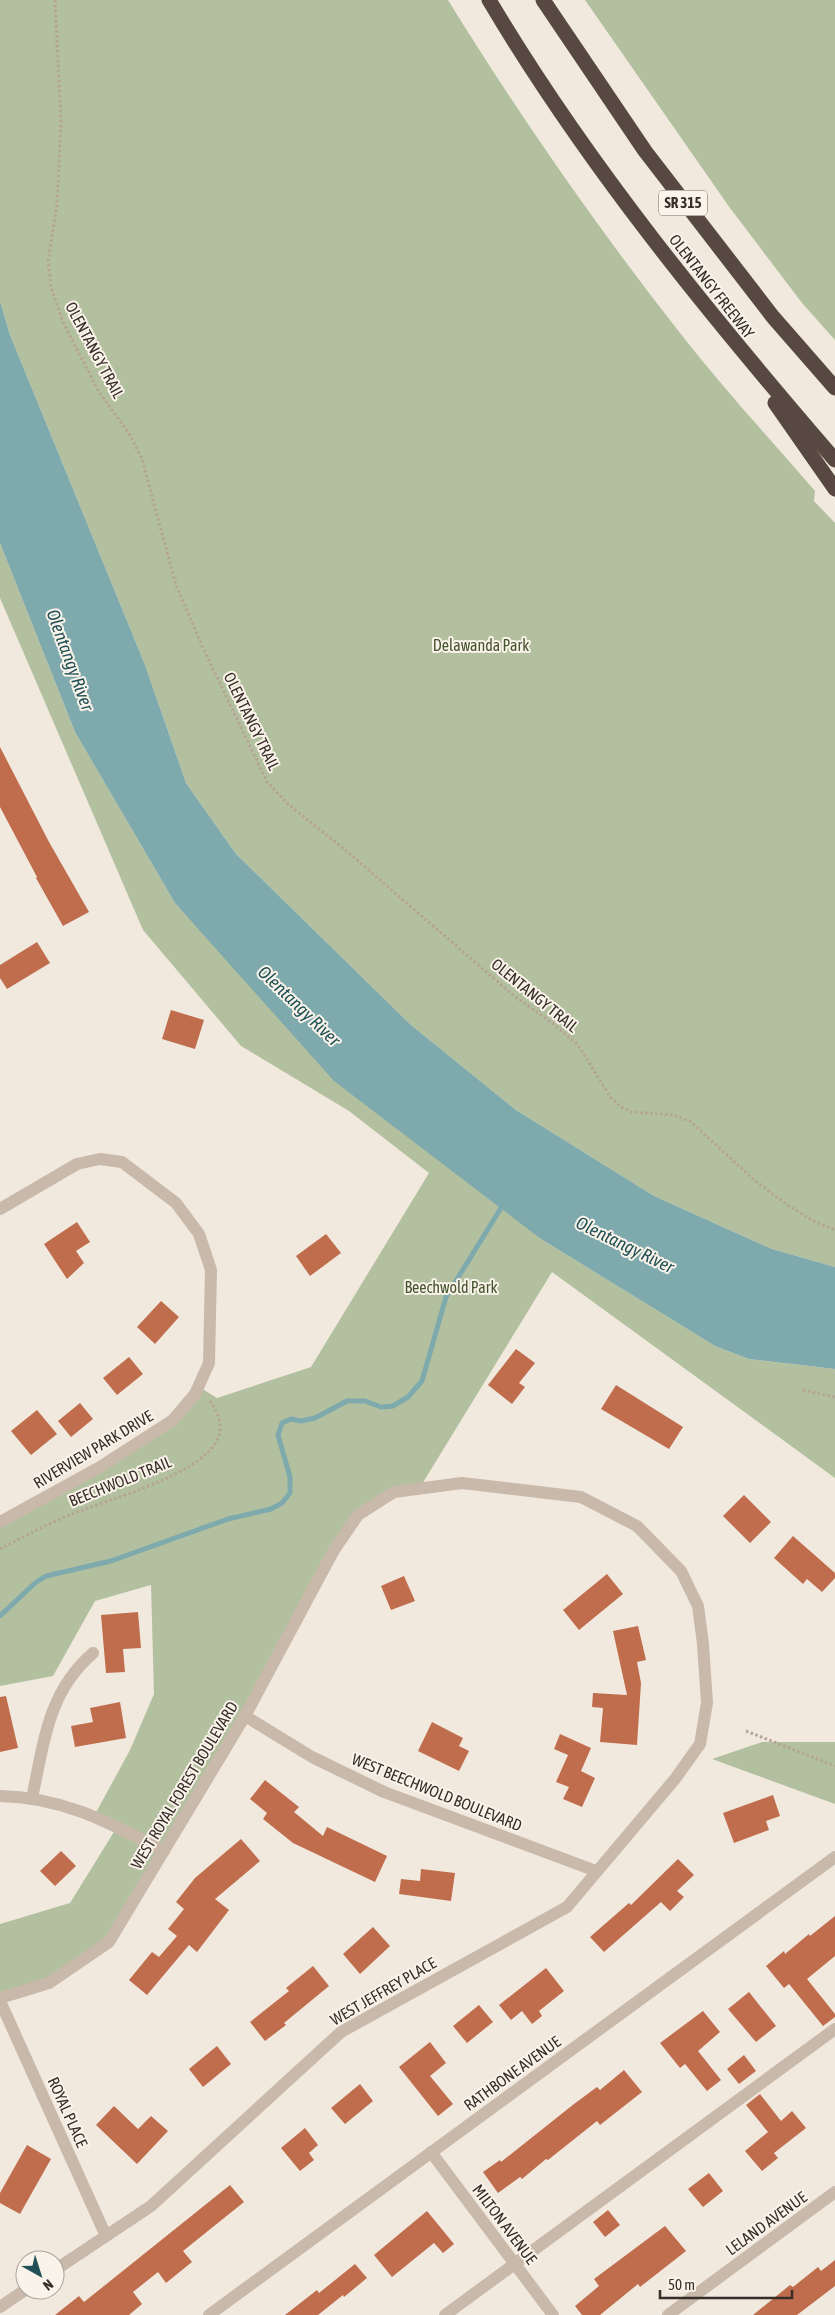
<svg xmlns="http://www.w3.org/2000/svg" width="835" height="2315" font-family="'Asap Condensed',sans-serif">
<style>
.green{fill:#b3c09f}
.water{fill:#7ea9ad}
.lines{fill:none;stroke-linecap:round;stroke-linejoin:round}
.stream{stroke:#7ea9ad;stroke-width:5}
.building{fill:#c06d4e}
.path{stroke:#b5a495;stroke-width:3;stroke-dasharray:2.5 2.5;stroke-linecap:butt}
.minor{stroke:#c9b9aa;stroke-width:12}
.highway{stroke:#574941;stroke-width:15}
.labels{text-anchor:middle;stroke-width:4;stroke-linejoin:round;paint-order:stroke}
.shield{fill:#f9f3ea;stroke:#716963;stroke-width:1}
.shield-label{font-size:15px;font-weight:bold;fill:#372e29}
.street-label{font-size:16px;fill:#372e29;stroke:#f9f3ea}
.park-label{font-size:16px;fill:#45542e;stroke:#f9f3ea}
.water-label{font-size:18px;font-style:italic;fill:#215156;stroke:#f9f3ea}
</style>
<rect width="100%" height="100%" fill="#f1e9de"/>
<g class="green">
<path d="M0,0h448c71,115 148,226 232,333 42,54 90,106 135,158l-1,10 21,22v744l-63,-18 -118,-53 -138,-86 -105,-85 -175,-171 -50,-71 -41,-118 -135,-330 -10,-34z"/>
<polygon points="585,0 835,0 835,340 802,303 730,208"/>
<polygon points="0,543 75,732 175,903 223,955 541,1239 715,1346 749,1359 835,1369 835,1478 552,1272 419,1489 394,1492 358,1515 109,1942 49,1983 0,1998 0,1924 70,1903 117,1827 94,1816 130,1750 154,1694 151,1585 95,1601 53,1676 0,1686 0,1522 173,1420 199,1387 217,1398 311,1367 429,1173 349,1111 241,1046 143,930 0,598"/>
<polygon points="762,1742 835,1742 835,1804 712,1759"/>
</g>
<polygon class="water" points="0,301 10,335 145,665 186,783 236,854 411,1025 516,1110 654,1196 772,1249 835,1267 835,1369 749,1359 715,1346 541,1239 334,1081 175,903 75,732 0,543"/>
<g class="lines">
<polyline class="stream" points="0,1616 35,1583 46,1576 111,1561 228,1519 271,1509 282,1503 290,1493 290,1477 278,1435 282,1423 291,1419 301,1421 315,1418 347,1401 365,1401 381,1407 393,1406 408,1397 422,1381 446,1297 501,1208"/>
</g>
<g class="building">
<polygon points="0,747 49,842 89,912 63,926 36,878 37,877 0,807"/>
<polygon points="37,942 50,963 7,989 0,978 0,965"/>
<polygon points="171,1010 204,1020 195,1049 162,1039"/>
<polygon points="77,1222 90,1242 76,1251 84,1263 67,1279 44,1244"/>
<polygon points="326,1234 341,1253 310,1276 296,1256"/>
<polygon points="161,1301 179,1317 155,1344 137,1327"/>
<polygon points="516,1349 535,1363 519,1383 525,1387 512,1404 488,1385"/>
<polygon points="129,1357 143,1374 117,1395 103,1378"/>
<polygon points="616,1385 683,1427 669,1449 601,1409"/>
<polygon points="80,1403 93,1419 71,1437 58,1421"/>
<polygon points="37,1410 57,1434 31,1455 11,1431"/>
<polygon points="744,1495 771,1522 750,1543 723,1516"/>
<polygon points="793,1536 835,1573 835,1578 822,1592 807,1579 803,1584 774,1558"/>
<polygon points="607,1574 623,1594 579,1630 563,1610"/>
<polygon points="404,1576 415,1601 391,1610 381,1586"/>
<polygon points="138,1612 141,1648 123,1649 125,1672 106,1673 101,1615"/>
<polygon points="638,1626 646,1660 637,1662 641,1683 637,1745 600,1742 603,1708 592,1707 593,1693 627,1695 613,1631"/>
<polygon points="6,1696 18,1748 0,1752 0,1697"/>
<polygon points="120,1702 126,1738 75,1747 71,1726 93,1722 90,1708"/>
<polygon points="432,1722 463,1738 459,1746 469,1751 459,1771 418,1751"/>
<polygon points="560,1734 591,1748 581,1771 595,1778 582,1807 563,1799 569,1787 556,1782 568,1755 554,1749"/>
<polygon points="265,1780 299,1807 294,1812 323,1836 327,1827 387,1856 375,1882 293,1843 263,1819 267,1813 250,1799"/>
<polygon points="773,1795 780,1816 766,1821 769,1830 734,1843 723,1813"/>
<polygon points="241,1839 260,1861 215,1899 229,1910 197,1952 189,1945 147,1995 129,1980 152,1952 159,1957 177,1936 168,1929 184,1909 176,1902 195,1878"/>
<polygon points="61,1851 76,1866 55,1886 40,1871"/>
<polygon points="678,1859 694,1875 677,1891 684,1897 670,1911 661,1902 604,1952 590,1937 629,1903 631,1905"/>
<polygon points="421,1869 455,1873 451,1901 399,1894 401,1879 420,1881"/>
<polygon points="835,1916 835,1956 807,1979 835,2014 835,2017 823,2026 789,1984 784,1988 766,1966 784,1951 785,1954 809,1934 810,1936"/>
<polygon points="373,1927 390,1946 360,1974 343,1954"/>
<polygon points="313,1966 329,1986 284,2023 286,2025 265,2041 250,2022 289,1991 286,1988"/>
<polygon points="546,1968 564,1991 539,2011 542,2016 532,2024 522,2011 511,2020 499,2005"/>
<polygon points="749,1992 776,2026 756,2042 728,2009"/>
<polygon points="479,2005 493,2022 467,2043 453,2026"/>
<polygon points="703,2011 720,2032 698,2051 721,2080 707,2091 685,2064 680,2068 660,2043"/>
<polygon points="430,2042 446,2063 430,2076 453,2104 438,2116 399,2067"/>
<polygon points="217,2046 231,2064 203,2087 189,2069"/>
<polygon points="744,2055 756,2071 739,2084 727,2069"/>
<polygon points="624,2070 642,2092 600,2125 597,2121 548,2160 546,2159 522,2179 520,2177 498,2193 483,2172 500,2160 501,2162 574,2104 597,2087 600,2090"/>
<polygon points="360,2084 373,2101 345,2124 331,2108"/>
<polygon points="760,2094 781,2121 792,2111 806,2128 774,2153 778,2158 762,2171 745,2151 768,2132 746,2105"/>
<polygon points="114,2106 138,2129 151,2116 168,2131 137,2164 96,2125"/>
<polygon points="305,2128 318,2145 309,2153 314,2160 300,2171 281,2148"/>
<polygon points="27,2145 51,2159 20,2214 0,2203 0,2193"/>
<polygon points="709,2173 723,2191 703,2207 688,2189"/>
<polygon points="230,2185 244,2202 183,2251 192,2262 166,2283 158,2272 133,2292 142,2304 129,2315 55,2315 79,2296 84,2302"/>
<polygon points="608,2210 620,2225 605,2237 593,2222"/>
<polygon points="427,2211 454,2244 443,2253 434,2243 392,2277 374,2255"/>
<polygon points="665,2226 686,2251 640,2287 638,2284 600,2315 582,2315 575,2306 599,2286 594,2279"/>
<polygon points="835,2260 835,2286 797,2315 753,2315 790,2285 793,2287 818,2267 821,2271"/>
<polygon points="355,2264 367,2278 344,2297 343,2295 318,2315 285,2315 317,2290 319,2293"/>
</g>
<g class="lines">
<g class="path">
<polyline points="55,0 61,122 57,205 48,261 51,287 63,322 99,392 130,435 142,459 176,585 203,648 267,782 288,804 350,854 513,995 551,1022 578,1045 611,1098 623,1108 631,1112 673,1115 690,1121 753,1179 786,1204 813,1221 835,1230"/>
<polyline points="803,1390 835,1397"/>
<path d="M0,1549c23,-12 47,-25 72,-35 37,-15 123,-37 144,-72 9,-15 2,-30 -7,-42"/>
<polyline points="746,1731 835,1766"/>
</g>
<g class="minor">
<polyline points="0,1209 77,1164 100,1159 122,1162 176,1203 199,1234 211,1270 209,1363 195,1394 173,1420 100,1467 0,1522"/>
<polyline points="245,1716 312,1757 384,1792 596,1871"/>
<path d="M0,1796c63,1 110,27 164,55"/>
<path d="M32,1798c12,-55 15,-105 61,-145"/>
<polyline points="0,1998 49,1983 109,1942 245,1716 334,1550 358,1515 394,1492 462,1483 581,1497 637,1526 681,1571 698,1606 703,1644 707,1703 700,1744 675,1779 567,1907 341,2032 151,2206 55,2270"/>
<polyline points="0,2001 106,2236"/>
<polyline points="431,2152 553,2315"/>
<polyline points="0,2307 25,2290"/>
<polyline points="209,2315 835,1857"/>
<polyline points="445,2315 835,2029"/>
<polyline points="668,2315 835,2192"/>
</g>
<g class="highway">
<path d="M489,0c98,165 221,315 346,460"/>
<polyline points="543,0 645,151 773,317 835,388"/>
<polyline points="775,403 835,489"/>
</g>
</g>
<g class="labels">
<rect class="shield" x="659" y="190.5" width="48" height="25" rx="4"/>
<g class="shield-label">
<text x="683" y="208">SR 315</text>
</g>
<g class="street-label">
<text transform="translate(712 286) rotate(52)" y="6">OLENTANGY FREEWAY</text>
<text transform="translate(95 350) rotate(62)" y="6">OLENTANGY TRAIL</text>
<text transform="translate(252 721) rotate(64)" y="6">OLENTANGY TRAIL</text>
<text transform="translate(535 995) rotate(39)" y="6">OLENTANGY TRAIL</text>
<text transform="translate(93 1449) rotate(-31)" y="6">RIVERVIEW PARK DRIVE</text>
<text transform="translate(120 1481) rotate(-22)" y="6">BEECHWOLD TRAIL</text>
<text transform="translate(184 1785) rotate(-59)" y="6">WEST ROYAL FOREST BOULEVARD</text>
<text transform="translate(437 1792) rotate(22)" y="6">WEST BEECHWOLD BOULEVARD</text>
<text transform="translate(383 1991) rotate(-30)" y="6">WEST JEFFREY PLACE</text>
<text transform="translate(512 2073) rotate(-36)" y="6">RATHBONE AVENUE</text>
<text transform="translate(68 2112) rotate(66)" y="6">ROYAL PLACE</text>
<text transform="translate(766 2223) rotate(-36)" y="6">LELAND AVENUE</text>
<text transform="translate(505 2224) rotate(53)" y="6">MILTON AVENUE</text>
</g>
<g class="park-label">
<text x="481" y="651">Delawanda Park</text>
<text x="451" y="1293">Beechwold Park</text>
</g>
<g class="water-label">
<text transform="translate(70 660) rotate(70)" y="6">Olentangy River</text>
<text transform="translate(299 1006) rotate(44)" y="6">Olentangy River</text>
<text transform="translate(625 1245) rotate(26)" y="6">Olentangy River</text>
</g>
</g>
<g transform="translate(40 2275) rotate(141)"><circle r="24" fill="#f9f3ea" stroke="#aba49d"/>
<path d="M0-4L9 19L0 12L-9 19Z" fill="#215156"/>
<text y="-8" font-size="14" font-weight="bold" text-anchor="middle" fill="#372e29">N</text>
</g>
<path d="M660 2290v8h132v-8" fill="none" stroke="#372e29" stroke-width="2.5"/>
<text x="668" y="2290" font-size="15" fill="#372e29" stroke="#f9f3ea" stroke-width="4" paint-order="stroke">50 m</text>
</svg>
